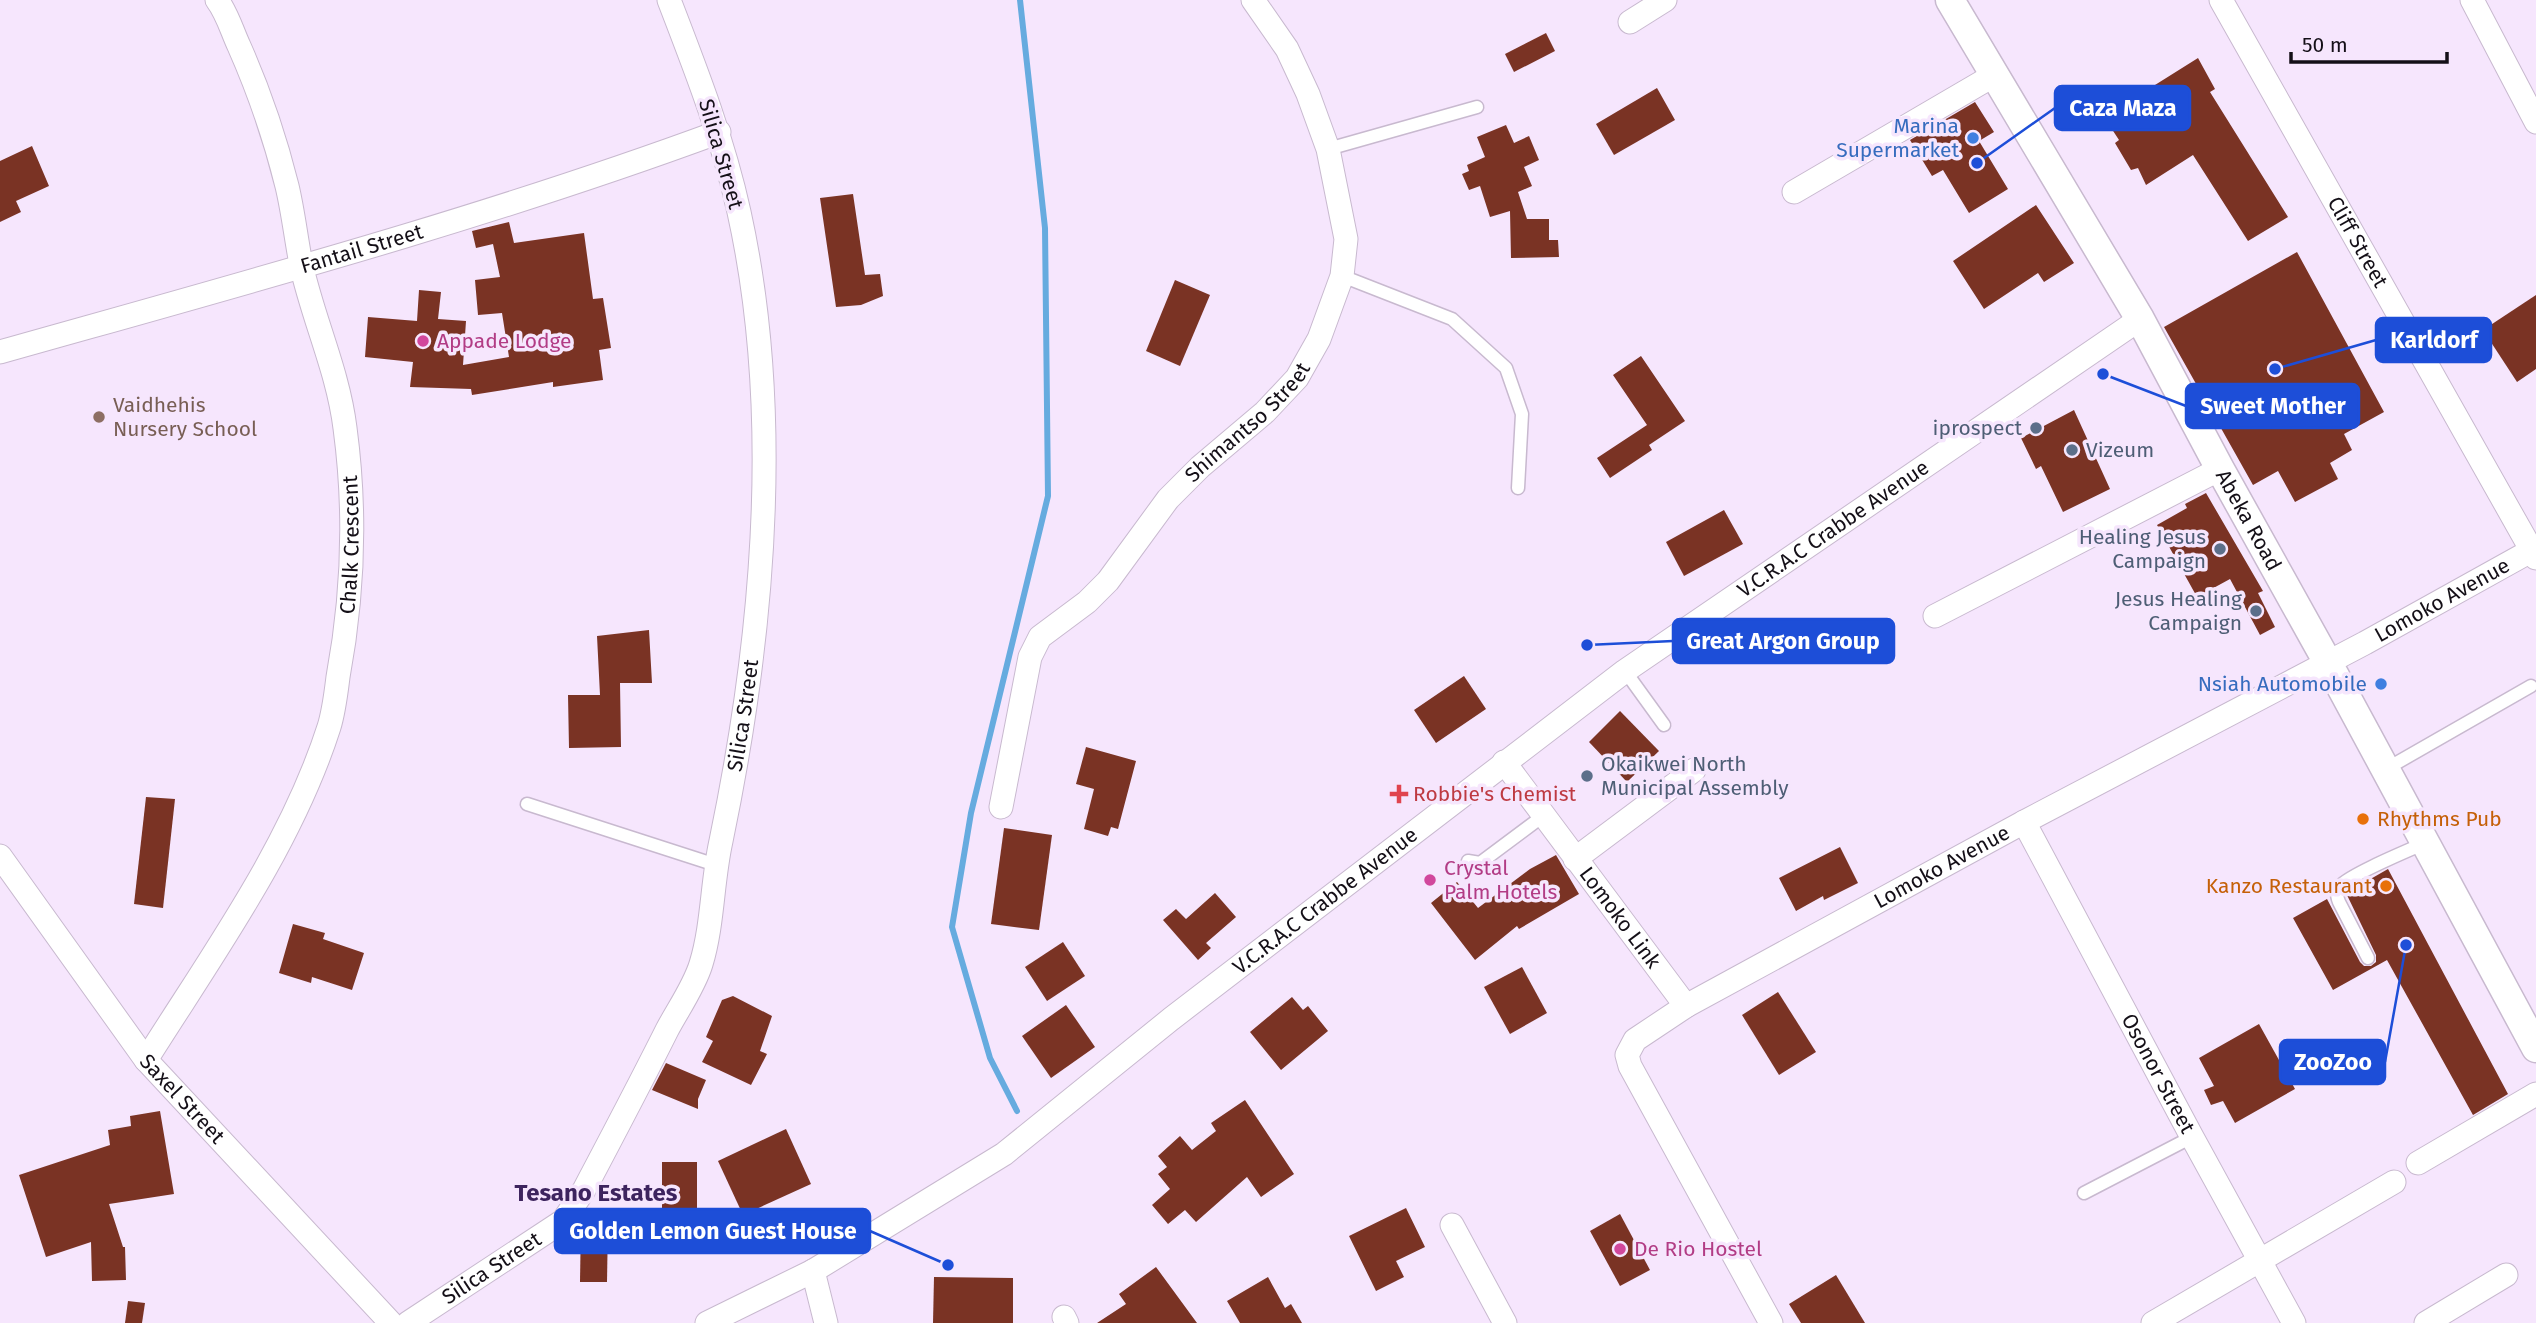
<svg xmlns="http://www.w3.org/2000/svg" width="2536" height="1323" font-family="'Fira Sans',sans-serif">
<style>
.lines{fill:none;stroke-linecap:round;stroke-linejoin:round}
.stream{stroke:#66abdf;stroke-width:6}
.building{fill:#7a3324}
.service-casing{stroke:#c8b9cf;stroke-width:15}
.minor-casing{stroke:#c8b9cf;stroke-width:25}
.tertiary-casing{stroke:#c8b9cf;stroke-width:31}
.service{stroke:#fff;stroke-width:12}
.minor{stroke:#fff;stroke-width:23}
.tertiary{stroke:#fff;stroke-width:28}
.shop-dot{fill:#3f7fe0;stroke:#f6e6fd;stroke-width:2.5}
.hotel-dot{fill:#d1479c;stroke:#f6e6fd;stroke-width:2.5}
.education-dot{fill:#8d6e63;stroke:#f6e6fd;stroke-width:2.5}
.service-dot{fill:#5c6f8a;stroke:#f6e6fd;stroke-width:2.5}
.health-dot{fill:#e0444e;stroke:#f6e6fd;stroke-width:2.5}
.food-dot{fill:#e8710a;stroke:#f6e6fd;stroke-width:2.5}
.labels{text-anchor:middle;stroke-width:7;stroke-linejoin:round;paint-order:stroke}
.shop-label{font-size:21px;fill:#366cbe;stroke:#f6e6fd;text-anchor:end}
.street-label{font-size:21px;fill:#140f17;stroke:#f6e6fd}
.hotel-label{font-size:21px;fill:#b23c85;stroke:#f6e6fd;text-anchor:start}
.education-label{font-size:21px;fill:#785e54;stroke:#f6e6fd;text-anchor:start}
.service-label{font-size:21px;fill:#4e5e75;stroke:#f6e6fd;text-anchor:end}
.health-label{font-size:21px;fill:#be3a42;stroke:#f6e6fd;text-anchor:start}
.food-label{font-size:21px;fill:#c56008;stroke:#f6e6fd;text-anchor:start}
.quarter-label{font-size:24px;font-weight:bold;fill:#3d245e;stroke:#f6e6fd}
.leader{fill:none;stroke:#1d4ed8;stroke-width:2.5}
.callout-dot{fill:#1d4ed8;stroke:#f6e6fd;stroke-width:2.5}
.callout{fill:#1d4ed8;stroke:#1d4ed8;stroke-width:2.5}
.callout-label{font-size:23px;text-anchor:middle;font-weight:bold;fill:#fff}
</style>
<rect width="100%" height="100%" fill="#f6e6fd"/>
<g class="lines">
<polyline class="stream" points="1017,1111 990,1058 952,927 971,813 1048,496 1045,228 1020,0"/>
</g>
<g class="building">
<polygon points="1546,33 1555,51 1514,72 1505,54"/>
<polygon points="2198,58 2215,89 2210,92 2288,217 2248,241 2193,155 2146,185 2138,168 2131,170 2115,143 2119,140 2104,117"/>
<polygon points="1657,88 1675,120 1614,155 1596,124"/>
<polygon points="1975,102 1994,132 1979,141 2008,189 1969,213 1943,170 1932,176 1910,140"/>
<polygon points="1506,125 1514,143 1529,136 1539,160 1524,167 1532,186 1518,192 1527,219 1549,219 1549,240 1558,240 1559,257 1511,258 1510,211 1490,217 1480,186 1469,190 1462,174 1469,171 1467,165 1485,157 1477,137"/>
<polygon points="32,146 49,186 16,201 21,212 0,222 0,161"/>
<polygon points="853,194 865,275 880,274 883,296 861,305 836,307 820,198"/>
<polygon points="2036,205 2074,263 2044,282 2038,273 1984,309 1953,261"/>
<polygon points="509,222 514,243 584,233 593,299 603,298 611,348 599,350 603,380 553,387 553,382 472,395 471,389 410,387 413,362 365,357 368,317 417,321 419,290 441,292 438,319 466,321 463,365 509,357 502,313 478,315 475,280 500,277 493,244 476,248 472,231"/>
<polygon points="2297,252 2384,412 2344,434 2352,450 2330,463 2338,479 2295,502 2278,471 2253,485 2164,327"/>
<polygon points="1175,280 1210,295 1180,366 1146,351"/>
<polygon points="2536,295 2536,369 2517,382 2483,330"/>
<polygon points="1641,356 1685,421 1649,445 1652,450 1610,478 1597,458 1647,425 1613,375"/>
<polygon points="2074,410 2110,489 2063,512 2041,466 2036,469 2021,438"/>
<polygon points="2206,493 2263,591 2258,593 2275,627 2260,635 2230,579 2197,597 2157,525 2187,508 2185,504"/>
<polygon points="1724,510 1743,544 1684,576 1666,542"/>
<polygon points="649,630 652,683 620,683 621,747 569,748 568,695 600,695 597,636"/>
<polygon points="1464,676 1486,709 1436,743 1414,710"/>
<polygon points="1620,711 1659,751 1627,782 1589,742"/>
<polygon points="1086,747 1136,761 1118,829 1111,827 1108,836 1084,829 1094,789 1076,784"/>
<polygon points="146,797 175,799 163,908 134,904"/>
<polygon points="1004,828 1052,835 1039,930 991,924"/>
<polygon points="1840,847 1858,883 1824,900 1823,896 1796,911 1779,878"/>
<polygon points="1556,855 1579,894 1519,929 1517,926 1475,960 1431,903 1457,882 1478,908 1530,869"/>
<polygon points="2388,869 2508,1094 2473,1115 2387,960 2333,990 2293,918 2327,899 2360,962 2364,966 2371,966 2376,962 2376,955 2346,893"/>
<polygon points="1215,893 1236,917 1206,943 1211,948 1198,960 1163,920 1176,909 1186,919"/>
<polygon points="293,924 325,933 323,939 364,953 352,990 312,977 311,983 279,973"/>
<polygon points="1063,942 1085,976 1047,1001 1025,967"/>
<polygon points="1522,967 1547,1013 1510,1034 1484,987"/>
<polygon points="1778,992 1816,1052 1779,1075 1742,1015"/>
<polygon points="733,996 772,1016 760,1051 767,1054 751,1085 702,1062 713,1041 706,1037 722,1000"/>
<polygon points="1292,997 1303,1010 1308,1006 1328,1031 1281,1070 1250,1032"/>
<polygon points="1066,1005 1095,1047 1051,1078 1022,1036"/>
<polygon points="2259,1024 2295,1089 2235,1123 2223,1101 2211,1105 2204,1090 2214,1086 2199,1058"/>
<polygon points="666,1063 706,1080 698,1099 698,1109 652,1090"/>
<polygon points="1245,1100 1294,1174 1261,1197 1247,1177 1196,1222 1185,1210 1168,1224 1152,1205 1170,1189 1158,1174 1167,1167 1158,1156 1180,1136 1192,1150 1216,1131 1211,1123"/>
<polygon points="160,1111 174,1194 109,1204 123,1247 125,1247 126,1280 92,1281 91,1242 46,1257 19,1175 110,1145 108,1130 131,1126 130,1116"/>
<polygon points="786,1129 811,1184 743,1215 718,1161"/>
<polygon points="662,1162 697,1162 697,1239 662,1238"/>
<polygon points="1406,1208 1425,1247 1396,1261 1404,1277 1376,1291 1349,1236"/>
<polygon points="1620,1214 1650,1270 1620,1286 1590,1231"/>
<polygon points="581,1221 608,1222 607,1282 580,1282"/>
<polygon points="1156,1267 1197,1323 1097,1323 1126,1304 1119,1294"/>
<polygon points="1836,1275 1865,1323 1801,1323 1789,1304"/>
<polygon points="934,1277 1013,1278 1013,1323 933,1323"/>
<polygon points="1268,1277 1285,1308 1291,1304 1302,1323 1240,1323 1227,1301"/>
<polygon points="128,1301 145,1303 142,1323 125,1323"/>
</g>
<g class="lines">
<g class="service-casing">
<g id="service">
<polyline points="1328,149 1477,107"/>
<polyline points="1342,276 1452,319 1506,368 1522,414 1518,488"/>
<polyline points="1625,671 1664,725"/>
<polyline points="2386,769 2531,686"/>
<polyline points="527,804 716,865"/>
<polyline points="1468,861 1480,863 1543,816"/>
<path d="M2368,958l-29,-56c-2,-5 -4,-11 1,-16 11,-12 67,-35 85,-43"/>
<polyline points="2084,1193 2192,1137"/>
</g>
</g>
<g class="minor-casing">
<g id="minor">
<path id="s1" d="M2221,0l315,558"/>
<polyline points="2472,0 2536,122"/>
<polyline points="1630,22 1665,0"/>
<polyline points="1794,192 1996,74"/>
<path id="s2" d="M0,352c241,-68 483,-133 719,-220"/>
<polyline points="1935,616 2220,469"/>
<path id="s3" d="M1504,762l182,244"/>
<path id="s4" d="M1001,807l29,-150 10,-20 47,-35 21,-21 60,-82 32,-32 65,-55 32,-34 22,-39 23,-63 4,-37 -18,-90 -20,-55 -21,-45 -34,-49"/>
<path id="s5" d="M2024,822l168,315 102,186"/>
<path id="s6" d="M0,856l146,204 245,263"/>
<polyline points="1575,859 1694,770"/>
<path id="s7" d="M146,1060c66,-105 145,-214 183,-333 5,-16 7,-34 9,-50 15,-81 18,-167 7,-249 -7,-57 -32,-109 -44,-164 -5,-26 -8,-53 -14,-78 -12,-48 -28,-95 -48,-140 -7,-15 -12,-33 -22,-46"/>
<polyline points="2418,1163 2536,1094"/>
<polyline points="1452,1225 1505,1323"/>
<polyline points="813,1271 826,1323"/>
<polyline points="1064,1317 1067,1323"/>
<path id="s8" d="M408,1323l155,-102 21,-31c28,-53 56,-106 83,-160 11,-21 27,-43 34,-66 12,-39 11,-83 20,-123 42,-202 63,-425 18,-629 -16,-73 -43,-142 -70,-212"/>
<path id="s9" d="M707,1323l106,-52 191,-117 167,-135 454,-348 515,-352"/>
<path id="s10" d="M1771,1323l-141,-257 -3,-11 8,-15 51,-34 338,-184 341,-179 171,-95"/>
<polyline points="2153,1323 2394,1182"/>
<polyline points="2426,1323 2506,1275"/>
</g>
</g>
<g class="tertiary-casing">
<g id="tertiary">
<path id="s11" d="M1950,0l190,319 80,150 108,194 208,385"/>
</g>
</g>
<use href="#service" class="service"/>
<use href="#minor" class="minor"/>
<use href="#tertiary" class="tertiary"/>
</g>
<g class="shop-dot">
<circle cx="1973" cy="138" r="7"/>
<circle cx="2381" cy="684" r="7"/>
</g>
<g class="hotel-dot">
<circle cx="423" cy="341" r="7"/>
<circle cx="1430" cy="880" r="7"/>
<circle cx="1620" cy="1249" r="7"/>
</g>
<circle class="education-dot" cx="99" cy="417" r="7"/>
<g class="service-dot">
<circle cx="2036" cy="428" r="7"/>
<circle cx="2072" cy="450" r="7"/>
<circle cx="2220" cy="549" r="7"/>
<circle cx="2256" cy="611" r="7"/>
<circle cx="1587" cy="776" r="7"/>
</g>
<path class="health-dot" d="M1395.5 783.5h7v7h7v7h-7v7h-7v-7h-7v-7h7z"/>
<g class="food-dot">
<circle cx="2363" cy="819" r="7"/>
<circle cx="2386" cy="886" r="7"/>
</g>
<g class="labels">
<g class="shop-label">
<text x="1959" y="133">Marina<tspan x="1959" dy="24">Supermarket</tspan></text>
<text x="2367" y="691">Nsiah Automobile</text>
</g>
<g class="street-label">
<text transform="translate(721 154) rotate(74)" y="7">Silica Street</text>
<text dy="7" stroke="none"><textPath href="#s1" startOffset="278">Cliff Street</textPath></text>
<text dy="7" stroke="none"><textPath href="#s2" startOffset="376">Fantail Street</textPath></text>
<text dy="7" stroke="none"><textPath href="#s4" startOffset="476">Shimantso Street</textPath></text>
<text dy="7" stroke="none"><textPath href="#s11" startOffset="600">Abeka Road</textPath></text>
<text dy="7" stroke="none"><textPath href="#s9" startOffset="1381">V.C.R.A.C Crabbe Avenue</textPath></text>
<text dy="7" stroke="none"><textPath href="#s7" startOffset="565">Chalk Crescent</textPath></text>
<text dy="7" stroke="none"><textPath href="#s10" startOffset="1241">Lomoko Avenue</textPath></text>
<text dy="7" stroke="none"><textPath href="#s8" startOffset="730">Silica Street</textPath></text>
<text dy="7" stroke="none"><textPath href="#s10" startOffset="674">Lomoko Avenue</textPath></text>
<text dy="7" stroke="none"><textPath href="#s9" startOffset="751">V.C.R.A.C Crabbe Avenue</textPath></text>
<text dy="7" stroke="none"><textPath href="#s3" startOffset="194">Lomoko Link</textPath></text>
<text dy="7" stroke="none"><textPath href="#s5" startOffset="285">Osonor Street</textPath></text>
<text dy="7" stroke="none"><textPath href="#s6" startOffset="304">Saxel Street</textPath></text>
<text dy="7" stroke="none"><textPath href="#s8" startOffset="100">Silica Street</textPath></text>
</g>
<g class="hotel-label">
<text x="437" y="348">Appade Lodge</text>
<text x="1444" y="875">Crystal<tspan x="1444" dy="24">Palm Hotels</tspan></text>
<text x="1634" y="1256">De Rio Hostel</text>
</g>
<g class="education-label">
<text x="113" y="412">Vaidhehis<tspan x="113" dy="24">Nursery School</tspan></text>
</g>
<g class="service-label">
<text x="2022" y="435">iprospect</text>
<text x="2086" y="457" text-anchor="start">Vizeum</text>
<text x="2206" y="544">Healing Jesus<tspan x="2206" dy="24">Campaign</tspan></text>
<text x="2242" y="606">Jesus Healing<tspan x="2242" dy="24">Campaign</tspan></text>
<text x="1601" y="771" text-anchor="start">Okaikwei North<tspan x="1601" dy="24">Municipal Assembly</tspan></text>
</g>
<g class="health-label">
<text x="1413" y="801">Robbie's Chemist</text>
</g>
<g class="food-label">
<text x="2377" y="826">Rhythms Pub</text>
<text x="2372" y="893" text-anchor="end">Kanzo Restaurant</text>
</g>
<g class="quarter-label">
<text x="596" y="1201">Tesano Estates</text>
</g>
</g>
<path class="leader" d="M1977 163L2055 108M2275 369L2376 340M2103 374L2186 406M1587 645L1673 641M2406 945L2385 1062M948 1265L870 1231"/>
<g class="callout-dot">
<circle cx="1977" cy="163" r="7"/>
<circle cx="2275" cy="369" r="7"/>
<circle cx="2103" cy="374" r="7"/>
<circle cx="1587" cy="645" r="7"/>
<circle cx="2406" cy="945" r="7"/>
<circle cx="948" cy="1265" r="7"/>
</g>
<g class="callout">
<rect x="2055" y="86" width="135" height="44" rx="7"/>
<rect x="2376" y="318" width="115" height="44" rx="7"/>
<rect x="2186" y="384" width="173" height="44" rx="7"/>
<rect x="1673" y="619" width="221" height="44" rx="7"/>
<rect x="2280" y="1040" width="105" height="44" rx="7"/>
<rect x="555" y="1209" width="315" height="44" rx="7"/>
</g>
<g class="callout-label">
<text x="2123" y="116">Caza Maza</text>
<text x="2434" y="348">Karldorf</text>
<text x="2273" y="414">Sweet Mother</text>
<text x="1783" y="649">Great Argon Group</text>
<text x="2333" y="1070">ZooZoo</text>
<text x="713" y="1239">Golden Lemon Guest House</text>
</g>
<path d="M2291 52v10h156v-10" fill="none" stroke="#140f17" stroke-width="3.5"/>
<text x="2302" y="52" font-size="21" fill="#140f17" stroke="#f6e6fd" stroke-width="5" paint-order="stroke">50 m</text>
</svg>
